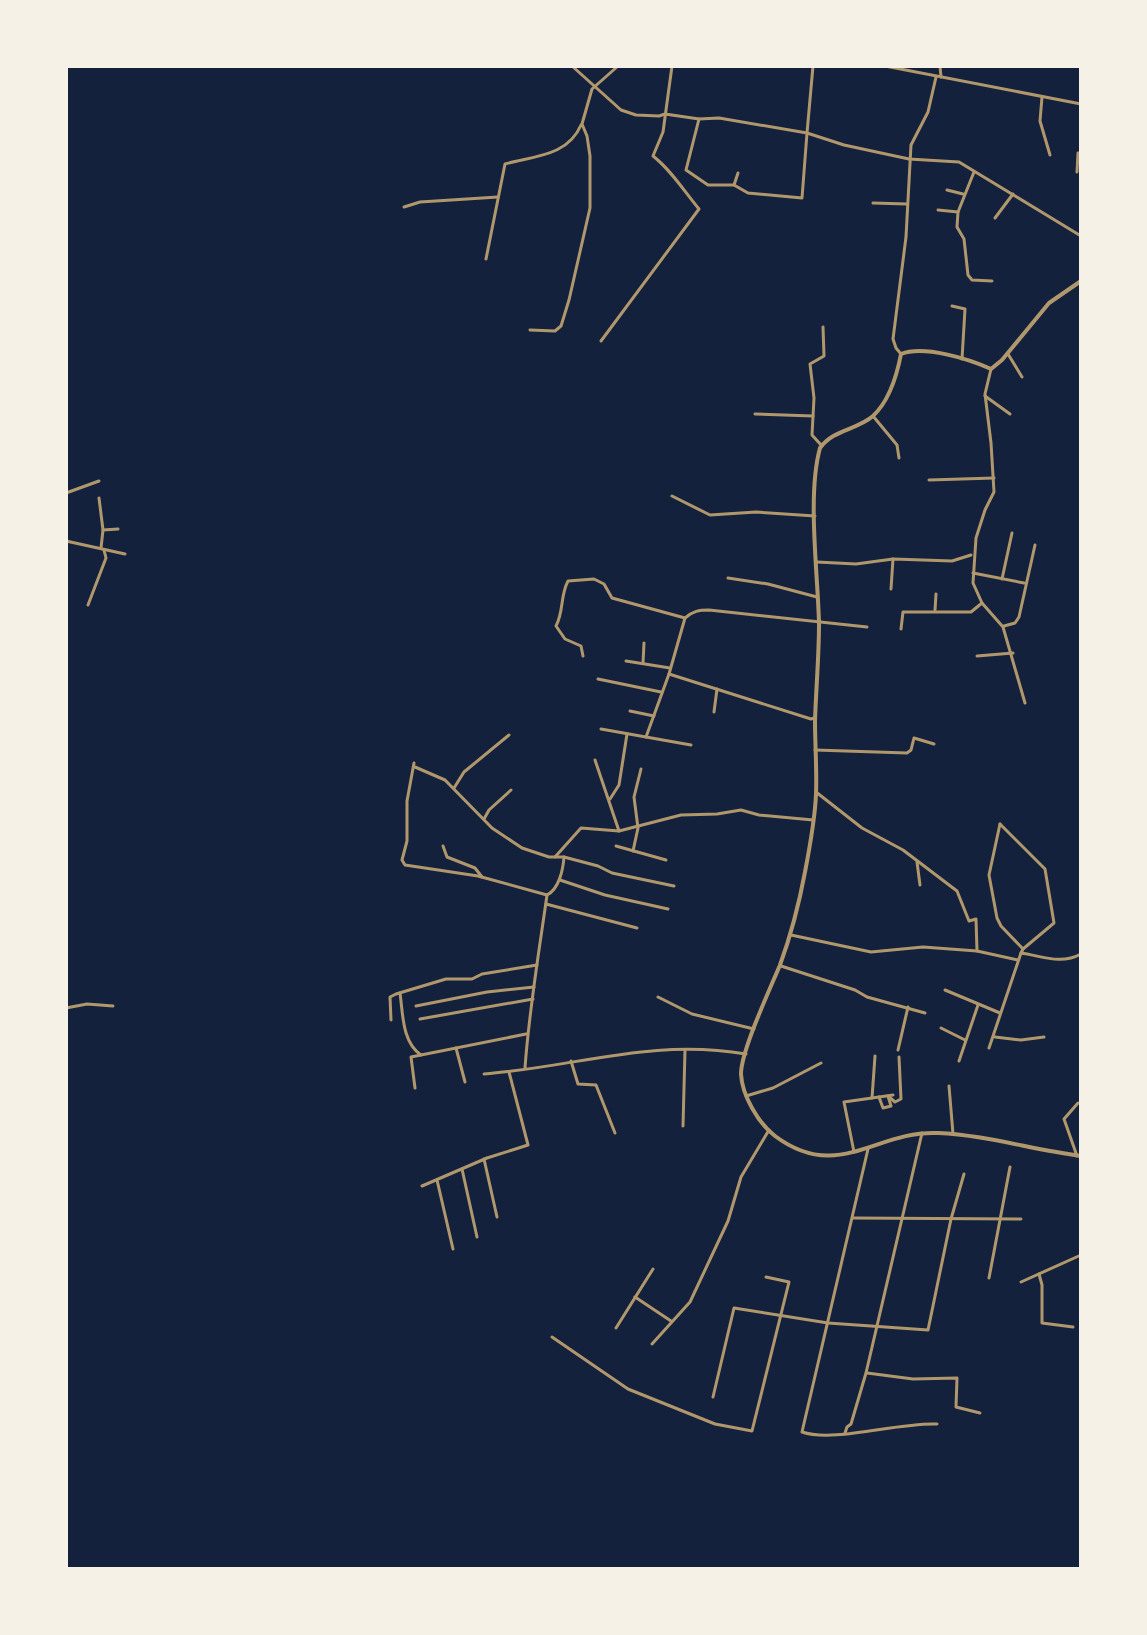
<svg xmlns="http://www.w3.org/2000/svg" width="1147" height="1635" font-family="Raleway,sans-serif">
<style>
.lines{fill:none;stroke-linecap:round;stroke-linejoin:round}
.minor{stroke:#b1986c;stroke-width:3}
.tertiary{stroke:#b1986c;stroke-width:4}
</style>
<rect width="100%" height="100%" fill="#14213d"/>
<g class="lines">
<g class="minor">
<polyline points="572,66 621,110 636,115 659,116 665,114 699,119 719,118 807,133 802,198 748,193 734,185"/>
<polyline points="813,66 807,133 844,145 909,159 959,162 1081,236"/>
<polyline points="885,66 1081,104"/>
<polyline points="940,66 941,77"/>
<polyline points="1042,97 1040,121 1050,155"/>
<polyline points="699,119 686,170 708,185 734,185 738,173"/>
<polyline points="974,172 958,212 957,227 964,239 968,275 972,280 992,281"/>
<polyline points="1077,172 1078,153 1081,153"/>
<polyline points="947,190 963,194"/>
<polyline points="873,203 907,204"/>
<polyline points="404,207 420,202 498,197"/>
<polyline points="938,210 958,212"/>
<polyline points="995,218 1013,194"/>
<path d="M486,259l19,-95c29,-8 63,-8 76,-39"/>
<polyline points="952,306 965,309 962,359"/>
<polyline points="530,330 555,331 561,326 569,300 590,208 590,156 587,136 582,124 592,89 618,66"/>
<path d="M601,341l98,-132c-15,-18 -28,-39 -46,-53l10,-24 9,-66"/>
<polyline points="901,354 896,348 893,339 906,237 911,145 928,112 936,77"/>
<polyline points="1008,354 1022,377"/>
<polyline points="991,369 985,394 991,443 994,492 985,510 976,538 973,583 982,603 1003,627 1025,703"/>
<polyline points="985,396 1010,414"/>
<polyline points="755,414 813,416"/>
<polyline points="873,416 897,445 899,458"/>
<polyline points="822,446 812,435 814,398 810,364 824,356 823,327"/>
<polyline points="929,480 994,478"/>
<polyline points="66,493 99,481"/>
<polyline points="672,496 710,515 756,512 815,516"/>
<polyline points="99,498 103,530 101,548"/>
<polyline points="103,530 118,529"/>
<polyline points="66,541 125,554"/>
<polyline points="817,562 856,564 893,559 952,561 971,555"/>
<polyline points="973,573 1024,583"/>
<polyline points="728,578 768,584 817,597"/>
<polyline points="1002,579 1012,533"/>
<polyline points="891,589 893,559"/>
<polyline points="88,605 106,558 104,550"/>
<polyline points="935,610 936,594"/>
<polyline points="1004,626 1015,623 1019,617 1035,545"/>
<polyline points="901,629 903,612 971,612 982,603"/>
<path d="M583,656l-2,-10 -16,-7 -9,-13c8,-15 4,-30 12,-45l26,-2 10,5 8,14 73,20"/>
<polyline points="977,656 1013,653"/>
<polyline points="626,661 670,668"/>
<polyline points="643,663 644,643"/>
<polyline points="669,674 811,719 814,718"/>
<polyline points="598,679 661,692"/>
<polyline points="630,711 654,716"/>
<polyline points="714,712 717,689"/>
<polyline points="601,729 691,745"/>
<path d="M646,737l23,-63 16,-56c8,-7 14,-8 24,-8l158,17"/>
<polyline points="815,750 907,753 911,750 914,738 934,744"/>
<polyline points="595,760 619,831"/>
<path d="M414,763l-7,38v40l-5,19 3,5 73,11 69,19c12,-6 16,-25 17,-38"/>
<polyline points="415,767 445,780 492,828 522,848 549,857 564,857 598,866 612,873 674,886"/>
<polyline points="454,788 464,772 509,735"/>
<polyline points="816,792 862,828 903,850 957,891 969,921 976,919 977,951"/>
<polyline points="610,799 619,785 627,734"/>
<polyline points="484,819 489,810 511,790"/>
<polyline points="1000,824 1045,869 1054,923 1023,949"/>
<polyline points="1000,824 989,875 997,918 1001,926 1023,949 1021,953"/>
<polyline points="443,846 447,857 475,868 482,877"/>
<polyline points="616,846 666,860"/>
<polyline points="633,851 638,828 634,797 641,769"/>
<polyline points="555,857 581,828 619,831 681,815 717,814 741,810 759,815 813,820"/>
<polyline points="917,862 920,885"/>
<polyline points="560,880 605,895 668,909"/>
<polyline points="546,904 637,928"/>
<polyline points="791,935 871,952 923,947 977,951 1018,960"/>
<polyline points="781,966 855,990 867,997 925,1013"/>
<polyline points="945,990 1000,1013"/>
<path d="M400,993c3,21 2,49 21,62"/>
<polyline points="658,997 692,1014 754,1029"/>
<polyline points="416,1006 487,992 534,987"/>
<polyline points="66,1008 87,1004 113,1006"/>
<polyline points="420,1019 533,999"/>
<polyline points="391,1020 390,997 396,994 446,979 472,979 482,974 537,965"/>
<polyline points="941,1028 965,1040"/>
<polyline points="995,1037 1021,1040 1044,1037"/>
<polyline points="456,1048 465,1082"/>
<path d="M989,1048l32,-95c21,3 40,12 60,1"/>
<polyline points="898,1050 908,1007"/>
<polyline points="571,1061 578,1084 596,1085 615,1133"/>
<polyline points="959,1061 978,1005"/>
<path d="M525,1068c4,-58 14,-116 22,-173"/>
<path d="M484,1074c92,-7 167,-36 262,-20"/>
<polyline points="949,1086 953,1134"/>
<polyline points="415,1088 411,1057 526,1034"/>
<polyline points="746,1096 773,1088 821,1063"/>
<polyline points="879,1097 883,1108 891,1106 888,1096 895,1102 901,1099 899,1057"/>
<polyline points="872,1098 875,1056"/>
<polyline points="683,1126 685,1050"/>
<path d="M868,1149l-66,283c32,11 96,-10 135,-8"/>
<polyline points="854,1152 844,1102 893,1095"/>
<polyline points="1077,1156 1064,1119 1078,1103"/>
<polyline points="484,1159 497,1217"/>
<polyline points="462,1169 477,1237"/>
<polyline points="437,1180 453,1249"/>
<polyline points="422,1186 487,1158 528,1145 509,1072"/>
<polyline points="853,1218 1021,1219"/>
<polyline points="1039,1274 1042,1285 1042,1323 1073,1327"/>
<polyline points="989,1278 1010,1167"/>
<polyline points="1021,1282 1081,1255"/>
<polyline points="635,1297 671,1321"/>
<polyline points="616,1328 653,1269"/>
<polyline points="552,1337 628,1389 715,1424 752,1431 789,1282 766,1277"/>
<polyline points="652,1344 690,1302 728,1221 741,1177 769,1130"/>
<polyline points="867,1373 913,1379 957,1378 956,1407 980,1413"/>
<polyline points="713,1397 734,1308 828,1323 928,1330 951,1219 964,1174"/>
<polyline points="845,1433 847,1427 851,1424 866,1373 922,1133"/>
</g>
<path class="tertiary" d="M1081,281l-32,22 -47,57 -11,9c-22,-10 -67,-24 -90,-15 -4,21 -11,46 -28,62 -16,14 -39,13 -53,32 -13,47 -2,126 -1,176 0,32 -3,65 -4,97 0,24 2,49 1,73 -1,26 -6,52 -11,78 -6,32 -14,63 -25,93 -10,24 -39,86 -39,109 1,21 17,49 34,62 63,47 101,-6 163,-3 48,2 95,17 143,23"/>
</g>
<rect width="1147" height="1635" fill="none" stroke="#f6f1e7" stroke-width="136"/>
</svg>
